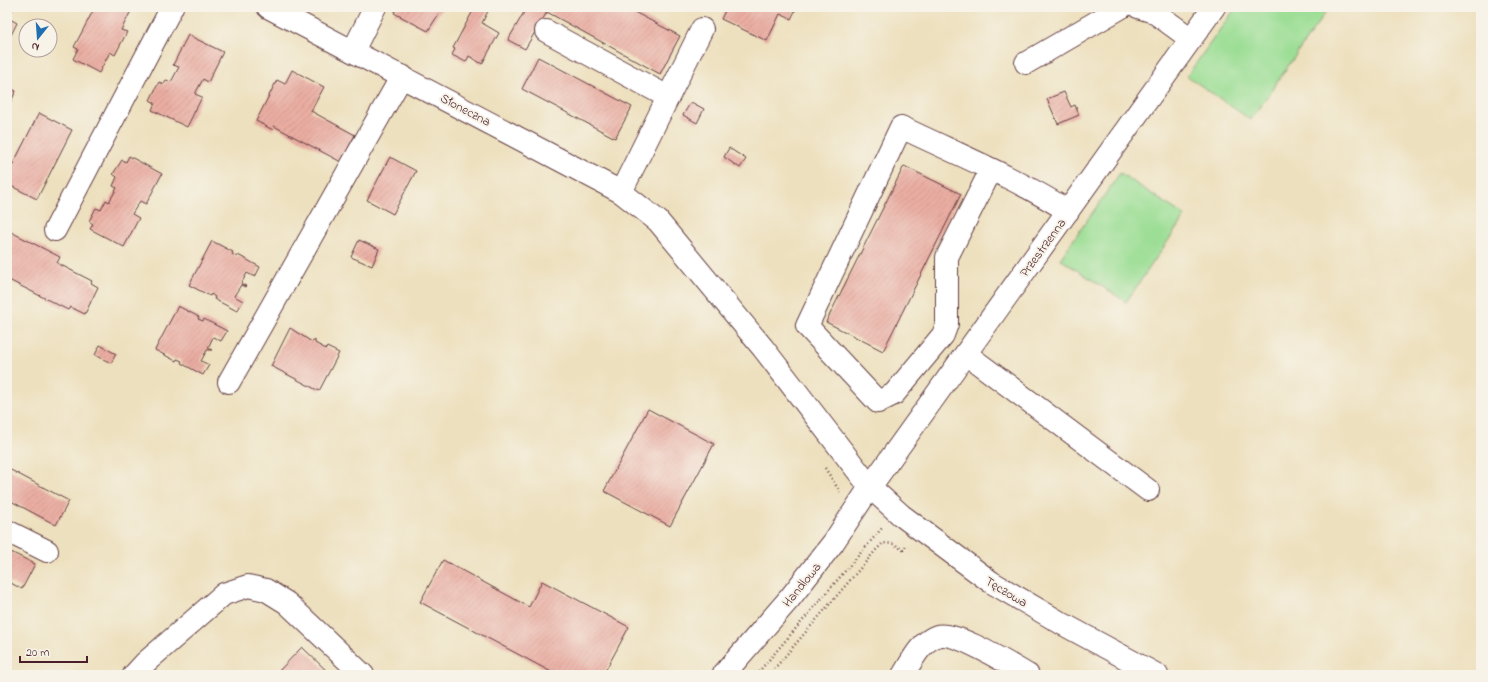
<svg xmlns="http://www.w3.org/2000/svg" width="1488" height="682" font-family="'Indie Flower',sans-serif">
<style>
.green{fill:#9cde95;stroke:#737e60}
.building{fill:url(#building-hatch)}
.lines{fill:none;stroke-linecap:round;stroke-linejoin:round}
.minor-casing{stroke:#623c41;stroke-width:24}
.path{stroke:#623c41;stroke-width:2.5;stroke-dasharray:1 3;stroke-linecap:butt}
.minor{stroke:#fff;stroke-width:22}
.labels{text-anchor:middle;stroke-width:4;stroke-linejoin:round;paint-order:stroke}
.street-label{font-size:13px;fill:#4a1f2b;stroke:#f7f3e8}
</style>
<defs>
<pattern id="building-hatch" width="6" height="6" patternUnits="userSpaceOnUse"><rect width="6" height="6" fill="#eaada2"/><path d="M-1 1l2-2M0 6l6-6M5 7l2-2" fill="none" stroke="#ca948c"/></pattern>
</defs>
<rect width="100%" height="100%" fill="#f7f3e8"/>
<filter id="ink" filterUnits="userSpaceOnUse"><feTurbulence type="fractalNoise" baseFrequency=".025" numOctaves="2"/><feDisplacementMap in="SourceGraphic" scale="8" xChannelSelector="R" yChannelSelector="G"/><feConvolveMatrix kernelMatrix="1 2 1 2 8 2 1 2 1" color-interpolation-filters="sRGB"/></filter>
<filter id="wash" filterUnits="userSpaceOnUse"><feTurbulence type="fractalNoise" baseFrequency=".012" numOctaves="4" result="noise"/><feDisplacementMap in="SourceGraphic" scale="16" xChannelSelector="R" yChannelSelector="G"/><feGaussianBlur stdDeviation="0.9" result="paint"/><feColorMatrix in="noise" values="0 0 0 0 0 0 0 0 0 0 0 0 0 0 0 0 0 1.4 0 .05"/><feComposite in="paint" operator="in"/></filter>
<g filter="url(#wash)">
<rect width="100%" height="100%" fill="#ede0be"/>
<g class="green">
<polygon points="1236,7 1329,7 1251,120 1187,76"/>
<polygon points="1120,173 1185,216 1126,302 1060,259"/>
</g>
<g id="blocks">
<g class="building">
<polygon points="7,7 14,7 8,18 17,23 11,35 7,33"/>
<polygon points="95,7 128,7 132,9 121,30 127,32 115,55 110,52 99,73 73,59 78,49 74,47"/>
<polygon points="398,7 443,7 428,31 394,13"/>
<polygon points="475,7 489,9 482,23 499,33 482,64 469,56 466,62 452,55 455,49 453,48"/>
<polygon points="527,7 625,7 680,36 660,74 547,12 525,49 508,40"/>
<polygon points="727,7 797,7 791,19 780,14 767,41 721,19"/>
<polygon points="188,35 223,52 208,82 203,79 195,94 202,97 187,127 152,110 155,103 150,100 159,82 164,84 166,80 171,82 179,67 173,65"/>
<polygon points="538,57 632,107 615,138 522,89"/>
<polygon points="292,70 324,87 311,111 355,135 341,162 274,126 273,130 256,121 277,80 285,84"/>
<polygon points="7,87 16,91 7,109"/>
<polygon points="1064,92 1071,107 1075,105 1079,115 1058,124 1047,99"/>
<polygon points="691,102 704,109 697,123 683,115"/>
<polygon points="39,113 72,130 37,199 7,184 7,176"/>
<polygon points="729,148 746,159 740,168 724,157"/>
<polygon points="129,156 162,174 146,204 140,201 132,214 139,218 124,247 90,229 93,224 89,221 96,208 101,210 106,200 109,202 117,188 113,186 117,177 113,174 122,160 126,162"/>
<polygon points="390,157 416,171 393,214 367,200"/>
<polygon points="904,166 961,194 883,351 826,322"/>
<polygon points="7,230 60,257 57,263 92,281 91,283 98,287 85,314 70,307 68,310 7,279"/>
<polygon points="359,240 379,249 372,266 351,257"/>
<polygon points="212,241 233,252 232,254 237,257 238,255 260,267 255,277 247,273 241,284 246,286 245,287 241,285 234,296 243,301 237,311 214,299 215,297 211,294 210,296 189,285"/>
<polygon points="178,306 199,317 198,319 203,321 204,319 227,331 221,341 213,337 208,348 212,350 207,350 201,361 209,365 203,375 181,363 182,361 177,359 176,361 155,350"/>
<polygon points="290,328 312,342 315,340 315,343 326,349 327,347 339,353 319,391 271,366"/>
<polygon points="100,345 116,354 111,363 95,355"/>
<polygon points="648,409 714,444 670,526 604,491"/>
<polygon points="7,468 69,501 56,525 7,499"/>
<polygon points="7,550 35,564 22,589 7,581"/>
<polygon points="443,560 529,607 542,581 629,627 603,675 557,675 420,602"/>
<polygon points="302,647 331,675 275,675"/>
</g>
</g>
</g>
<g filter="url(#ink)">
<use href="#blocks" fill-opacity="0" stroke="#623c41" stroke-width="1"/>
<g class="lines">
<g class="minor-casing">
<g id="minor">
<polyline points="268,7 621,192 658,221 763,348 870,487 901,515 991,582 1061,623 1157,675"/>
<polyline points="1138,7 1154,12 1191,39"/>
<polyline points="546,31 668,97"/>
<polyline points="353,51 375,7"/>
<polyline points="1026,63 1122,7"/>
<path d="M991,170l-44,87v67l-4,11 -49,59 -16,8 -71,-76 94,-199c56,27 115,51 167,84"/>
<polyline points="621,192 702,29"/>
<polyline points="55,230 172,7"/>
<polyline points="966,354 1148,490"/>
<polyline points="229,382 402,76"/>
<polyline points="7,531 47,551"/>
<polyline points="134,675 146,662 224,594 248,586 266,590 287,603 363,675"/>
<polyline points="723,675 790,598 833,543 870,487 1214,7"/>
<path d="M903,675c9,-14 17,-33 34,-39 18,-6 73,29 91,39"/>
</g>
</g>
<g class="path">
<polyline points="825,468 840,492"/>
<polyline points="756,675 882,528"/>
<polyline points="769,675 876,550 883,543 894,544 903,550 906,546"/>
</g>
<use href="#minor" class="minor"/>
</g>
</g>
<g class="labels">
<g class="street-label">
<text transform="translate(466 109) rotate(28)" y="5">Słoneczna</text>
<text transform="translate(1042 247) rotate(-54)" y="5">Przestrzenna</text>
<text transform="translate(801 584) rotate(-51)" y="5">Handlowa</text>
<text transform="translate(1007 591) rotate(31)" y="5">Tęczowa</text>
</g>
</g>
<rect width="1488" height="682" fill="none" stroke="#f7f3e8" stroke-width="24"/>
<g transform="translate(38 38) rotate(197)"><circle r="19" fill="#f7f3e8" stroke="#b29e9c"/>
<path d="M0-3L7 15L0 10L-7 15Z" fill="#1f6fb2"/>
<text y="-6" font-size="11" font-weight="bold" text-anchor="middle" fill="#4a1f2b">N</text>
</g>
<path d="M20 656v6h67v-6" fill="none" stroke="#4a1f2b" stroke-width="2"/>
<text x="26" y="656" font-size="12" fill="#4a1f2b" stroke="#f7f3e8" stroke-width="3" paint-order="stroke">20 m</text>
</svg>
